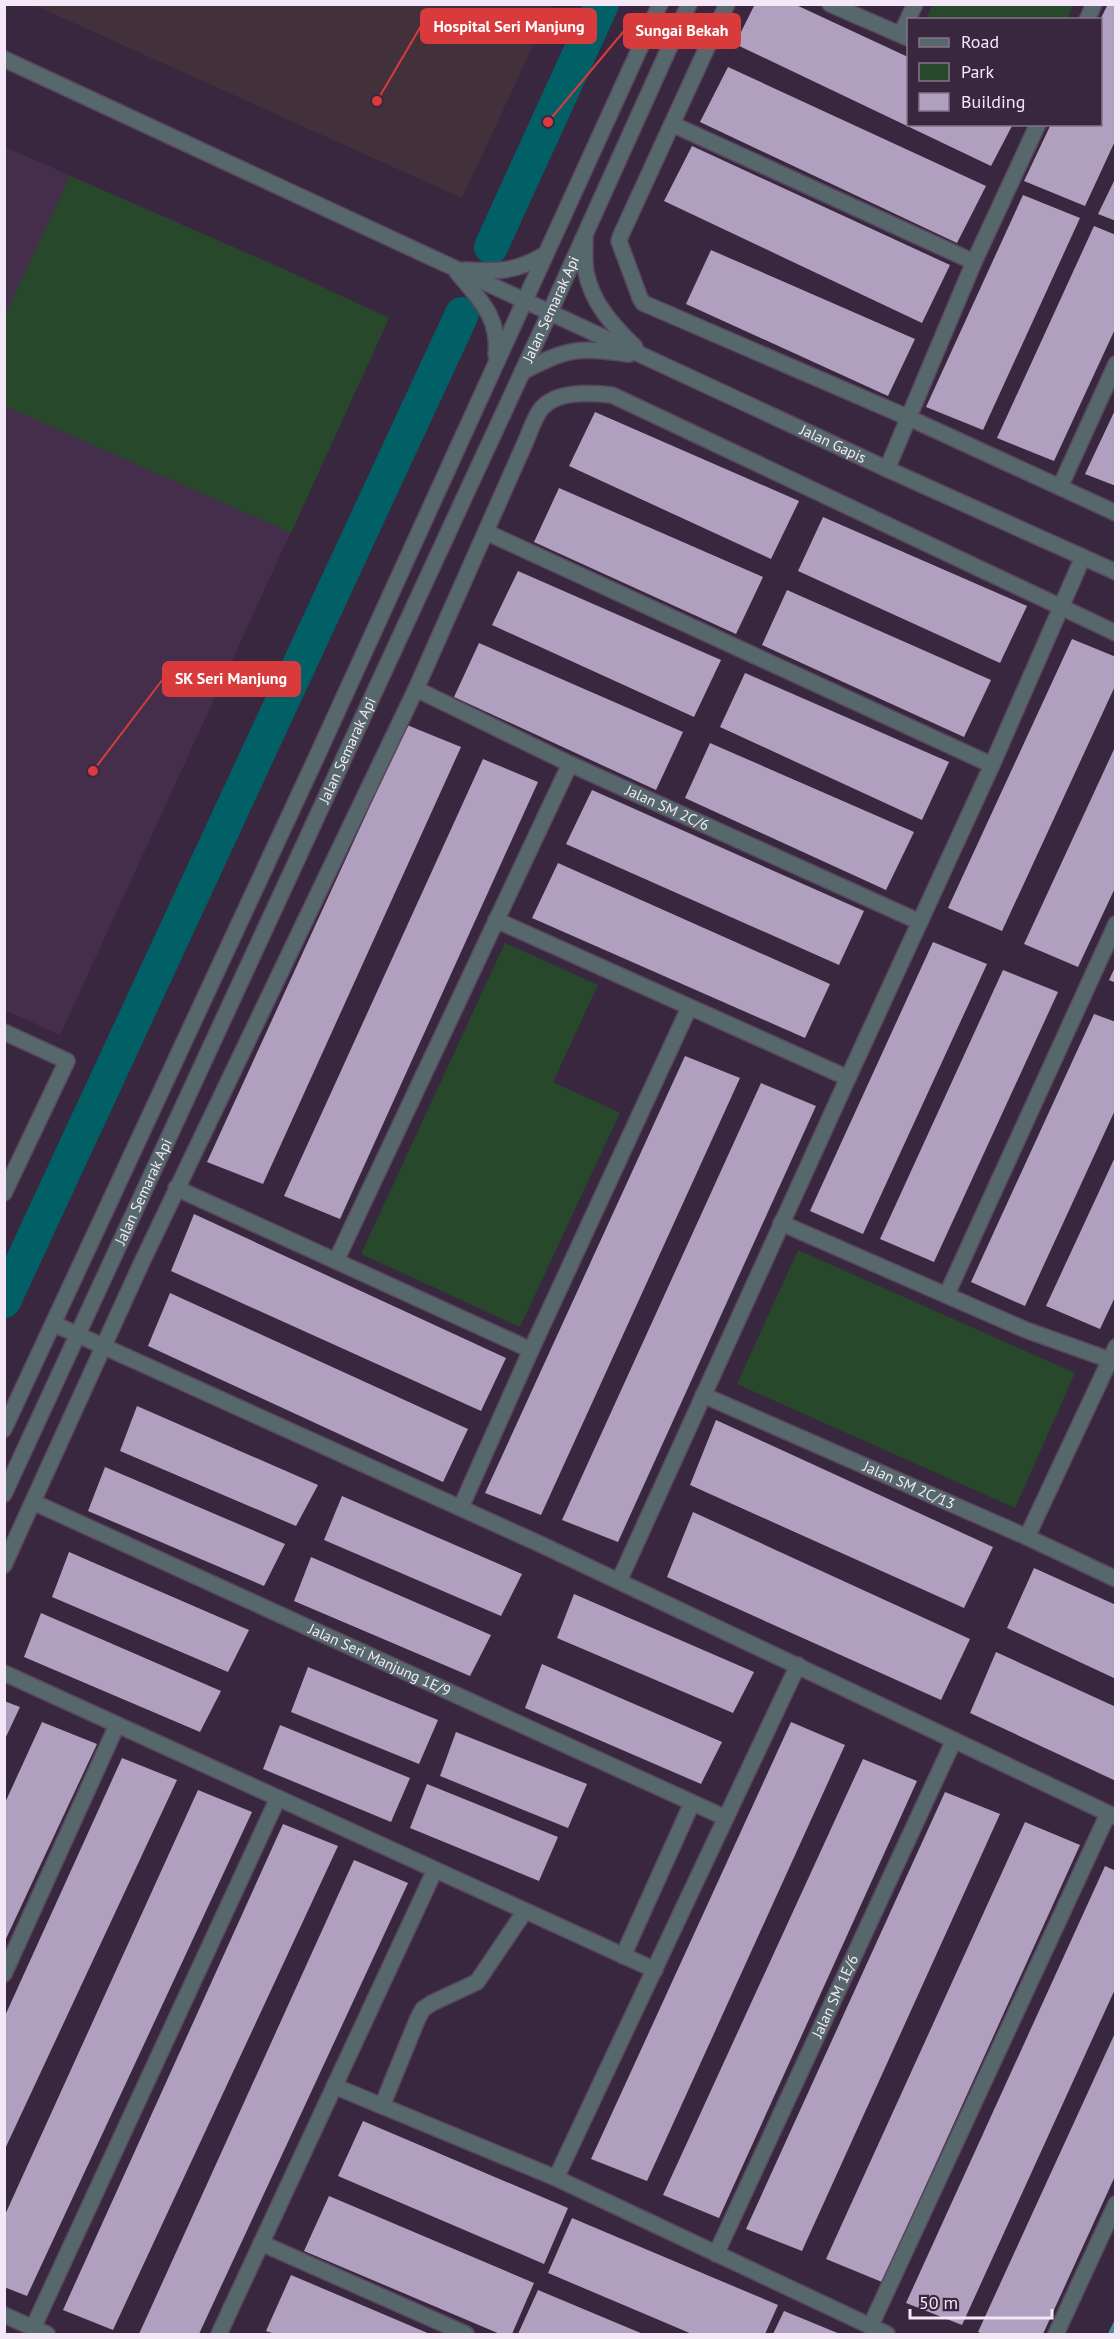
<svg xmlns="http://www.w3.org/2000/svg" width="1120" height="2339" font-family="'PT Sans',sans-serif">
<style>
.built{fill:#452e4c}
.medical{fill:#42313b}
.green{fill:#27482b}
.lines{fill:none;stroke-linecap:round;stroke-linejoin:round}
.stream{stroke:#498992;stroke-width:6}
.river{stroke:#006066;stroke-width:34}
.building{fill:#b19fbf}
.minor-casing{stroke:#57465d;stroke-width:18}
.minor{stroke:#56686b;stroke-width:15}
.labels{text-anchor:middle;stroke-width:6;stroke-linejoin:round;paint-order:stroke}
.street-label{font-size:15px;fill:#f4e8f8;stroke:#39273f}
.leader{fill:none;stroke:#d93b3d;stroke-width:2}
.callout-dot{fill:#d93b3d;stroke:#39273f;stroke-width:2}
.callout{fill:#d93b3d;stroke:#d93b3d;stroke-width:2}
.callout-label{font-size:16px;text-anchor:middle;font-weight:bold;fill:#fff}
</style>
<rect width="100%" height="100%" fill="#39273f"/>
<polygon class="built" points="5,147 288,271 389,318 60,1035 5,1010"/>
<polygon class="medical" points="34,5 552,5 462,198"/>
<g class="green">
<polygon points="933,4 1074,4 1074,5 1067,19 926,19"/>
<polygon points="70,176 288,271 389,318 291,533 5,406 5,315"/>
<polygon points="505,943 598,985 553,1082 620,1113 520,1327 361,1254"/>
<polygon points="798,1250 1075,1373 1015,1508 737,1384"/>
</g>
<g class="lines">
<polyline class="stream" points="1111,2334 1116,2324"/>
<g class="river">
<polyline points="491,247 602,4"/>
<polyline points="4,1301 462,314"/>
</g>
</g>
<g class="building">
<polygon points="755,4 794,4 908,57 908,124 1013,124 991,166 735,44"/>
<polygon points="1108,4 1116,4 1116,139 1085,206 1024,181 1051,124 1100,124 1100,20"/>
<polygon points="728,67 986,186 957,243 700,122"/>
<polygon points="692,146 950,265 922,323 664,201"/>
<polygon points="1116,177 1116,221 1098,214"/>
<polygon points="1023,195 1080,218 983,430 926,407"/>
<polygon points="1094,226 1116,235 1116,327 1054,461 997,438"/>
<polygon points="711,250 915,339 888,396 686,304"/>
<polygon points="1116,408 1116,486 1085,474"/>
<polygon points="595,412 799,501 771,559 569,466"/>
<polygon points="559,488 763,577 736,634 534,542"/>
<polygon points="823,517 1027,606 1000,663 798,571"/>
<polygon points="518,571 721,660 694,717 492,625"/>
<polygon points="787,590 991,680 964,737 762,645"/>
<polygon points="1072,639 1116,657 1116,684 1002,931 948,908"/>
<polygon points="479,643 683,732 656,790 454,697"/>
<polygon points="745,673 949,762 922,820 720,727"/>
<polygon points="407,725 461,747 263,1184 207,1162"/>
<polygon points="710,743 914,832 886,890 685,798"/>
<polygon points="1116,745 1116,886 1078,967 1024,944"/>
<polygon points="483,759 538,782 340,1219 284,1196"/>
<polygon points="592,790 864,911 839,965 566,844"/>
<polygon points="558,863 830,984 805,1038 532,918"/>
<polygon points="933,942 987,964 863,1234 810,1211"/>
<polygon points="1116,965 1116,983 1109,980"/>
<polygon points="1003,970 1058,992 934,1262 880,1239"/>
<polygon points="1094,1014 1116,1022 1116,1108 1025,1306 971,1282"/>
<polygon points="685,1056 740,1078 541,1515 485,1493"/>
<polygon points="761,1083 816,1106 618,1542 562,1520"/>
<polygon points="1116,1155 1116,1295 1100,1329 1046,1306"/>
<polygon points="194,1214 506,1358 481,1411 171,1271"/>
<polygon points="170,1293 468,1429 443,1482 148,1346"/>
<polygon points="137,1406 318,1485 296,1526 120,1451"/>
<polygon points="716,1420 993,1547 964,1608 690,1485"/>
<polygon points="105,1467 285,1544 264,1586 88,1511"/>
<polygon points="342,1496 522,1574 501,1616 324,1540"/>
<polygon points="693,1512 970,1639 941,1700 667,1577"/>
<polygon points="69,1552 249,1630 228,1672 52,1597"/>
<polygon points="311,1557 491,1635 470,1676 294,1601"/>
<polygon points="1034,1568 1116,1605 1116,1679 1007,1628"/>
<polygon points="574,1594 754,1672 733,1713 557,1638"/>
<polygon points="41,1613 221,1691 200,1732 24,1657"/>
<polygon points="996,1652 1116,1707 1116,1781 970,1713"/>
<polygon points="542,1664 722,1742 701,1784 525,1708"/>
<polygon points="308,1667 438,1720 419,1764 291,1712"/>
<polygon points="4,1701 20,1707 4,1741"/>
<polygon points="42,1722 97,1744 4,1943 4,1805"/>
<polygon points="791,1722 845,1745 647,2181 591,2159"/>
<polygon points="280,1725 410,1778 391,1822 263,1769"/>
<polygon points="456,1732 587,1784 568,1828 440,1776"/>
<polygon points="122,1758 177,1780 4,2151 4,2018"/>
<polygon points="863,1759 917,1781 719,2218 663,2195"/>
<polygon points="427,1784 558,1837 539,1881 410,1828"/>
<polygon points="198,1790 252,1812 27,2296 4,2287 4,2217"/>
<polygon points="945,1792 1000,1814 802,2251 746,2229"/>
<polygon points="1025,1822 1080,1845 882,2282 826,2259"/>
<polygon points="283,1824 338,1846 113,2330 63,2310"/>
<polygon points="354,1860 408,1883 199,2334 139,2334"/>
<polygon points="1105,1866 1116,1871 1116,1987 962,2325 906,2303"/>
<polygon points="1116,2031 1116,2174 1043,2334 983,2334 978,2332"/>
<polygon points="363,2121 568,2208 544,2264 338,2176"/>
<polygon points="329,2196 534,2283 512,2334 500,2334 304,2251"/>
<polygon points="572,2218 778,2305 765,2334 692,2334 548,2273"/>
<polygon points="291,2275 430,2334 275,2334 266,2331"/>
<polygon points="538,2290 643,2334 518,2334"/>
<polygon points="784,2311 840,2334 773,2334"/>
</g>
<g class="lines">
<g class="minor-casing">
<g id="minor">
<polyline points="727,4 621,235 619,241 640,298 643,303 907,417 1116,513"/>
<polyline points="830,4 908,38"/>
<polyline points="1087,20 1094,4"/>
<polyline points="901,34 915,4"/>
<path id="s1" d="M4,59l883,410 229,103"/>
<polyline points="672,124 974,262"/>
<path d="M585,238c0,11 -1,23 1,34 6,31 27,54 49,75"/>
<path d="M464,270c34,2 52,2 82,-16"/>
<path d="M457,272c22,27 43,45 39,83"/>
<path d="M522,372c46,-24 55,-25 107,-18"/>
<polyline points="887,469 974,262 1038,124"/>
<polyline points="1060,487 1116,364"/>
<polyline points="486,532 992,765"/>
<path id="s2" d="M416,689l154,75 350,158"/>
<polyline points="496,920 848,1078"/>
<polyline points="4,1032 67,1061 4,1193"/>
<polyline points="176,1188 531,1350"/>
<polyline points="781,1223 1026,1330 1110,1360"/>
<polyline points="336,1261 570,764"/>
<polyline points="947,1294 1116,924"/>
<polyline points="54,1324 540,1544 1116,1817"/>
<path id="s3" d="M703,1395l324,142 89,42"/>
<polyline points="4,1429 317,756 660,4"/>
<path id="s4" d="M4,1494l546,-1182 139,-308"/>
<path id="s5" d="M33,1502l693,316"/>
<polyline points="461,1507 531,1350 689,1008"/>
<polyline points="1027,1537 1116,1347"/>
<path d="M4,1565l137,-301 275,-575 109,-246c5,-11 9,-25 16,-34 16,-19 48,-16 71,-14l504,238"/>
<polyline points="619,1581 848,1078 992,765 1083,557"/>
<polyline points="4,1673 655,1970"/>
<polyline points="623,1956 692,1803"/>
<polyline points="4,1974 117,1725"/>
<polyline points="334,2086 556,2178 887,2334"/>
<polyline points="382,2106 418,2018 423,2009 432,2003 477,1982 525,1911"/>
<polyline points="556,2178 798,1665"/>
<polyline points="261,2243 466,2334"/>
<path id="s6" d="M716,2254l238,-514"/>
<polyline points="4,2315 47,2334"/>
<polyline points="870,2327 1108,1814"/>
<polyline points="33,2328 278,1798"/>
<polyline points="219,2334 435,1870"/>
<polyline points="1056,2334 1116,2204"/>
</g>
</g>
<use href="#minor" class="minor"/>
</g>
<g class="labels">
<g class="street-label">
<text dy="5" stroke="none"><textPath href="#s4" startOffset="1305">Jalan Semarak Api</textPath></text>
<text dy="5" stroke="none"><textPath href="#s1" startOffset="914">Jalan Gapis</textPath></text>
<text dy="5" stroke="none"><textPath href="#s4" startOffset="819">Jalan Semarak Api</textPath></text>
<text dy="5" stroke="none"><textPath href="#s2" startOffset="278">Jalan SM 2C/6</textPath></text>
<text dy="5" stroke="none"><textPath href="#s4" startOffset="333">Jalan Semarak Api</textPath></text>
<text dy="5" stroke="none"><textPath href="#s3" startOffset="225">Jalan SM 2C/13</textPath></text>
<text dy="5" stroke="none"><textPath href="#s5" startOffset="381">Jalan Seri Manjung 1E/9</textPath></text>
<text dy="5" stroke="none"><textPath href="#s6" startOffset="284">Jalan SM 1E/6</textPath></text>
</g>
</g>
<path class="leader" d="M377 101L421 26M548 122L624 31M93 771L163 679"/>
<g class="callout-dot">
<circle cx="377" cy="101" r="6"/>
<circle cx="548" cy="122" r="6"/>
<circle cx="93" cy="771" r="6"/>
</g>
<g class="callout">
<rect x="421" y="9" width="175" height="34" rx="6"/>
<rect x="624" y="14" width="116" height="34" rx="6"/>
<rect x="163" y="662" width="137" height="34" rx="6"/>
</g>
<g class="callout-label">
<text x="509" y="32">Hospital Seri Manjung</text>
<text x="682" y="36">Sungai Bekah</text>
<text x="231" y="684">SK Seri Manjung</text>
</g>
<rect width="1120" height="2339" fill="none" stroke="#f4e8f8" stroke-width="12"/>
<rect x="907" y="18" width="195" height="108" fill="#39273f" stroke="#847489" stroke-width="1.5"/>
<rect x="919" y="38" width="30" height="9" fill="#56686b" stroke="#847489" stroke-width="1.5"/>
<text x="961" y="48" font-size="18" fill="#f4e8f8">Road</text>
<rect x="919" y="63" width="30" height="18" fill="#27482b" stroke="#847489" stroke-width="1.5"/>
<text x="961" y="78" font-size="18" fill="#f4e8f8">Park</text>
<rect x="919" y="93" width="30" height="18" fill="#b19fbf" stroke="#847489" stroke-width="1.5"/>
<text x="961" y="108" font-size="18" fill="#f4e8f8">Building</text>
<path d="M910 2309v9h142v-9" fill="none" stroke="#f4e8f8" stroke-width="3"/>
<text x="919" y="2309" font-size="18" fill="#f4e8f8" stroke="#39273f" stroke-width="4.5" paint-order="stroke">50 m</text>
</svg>
